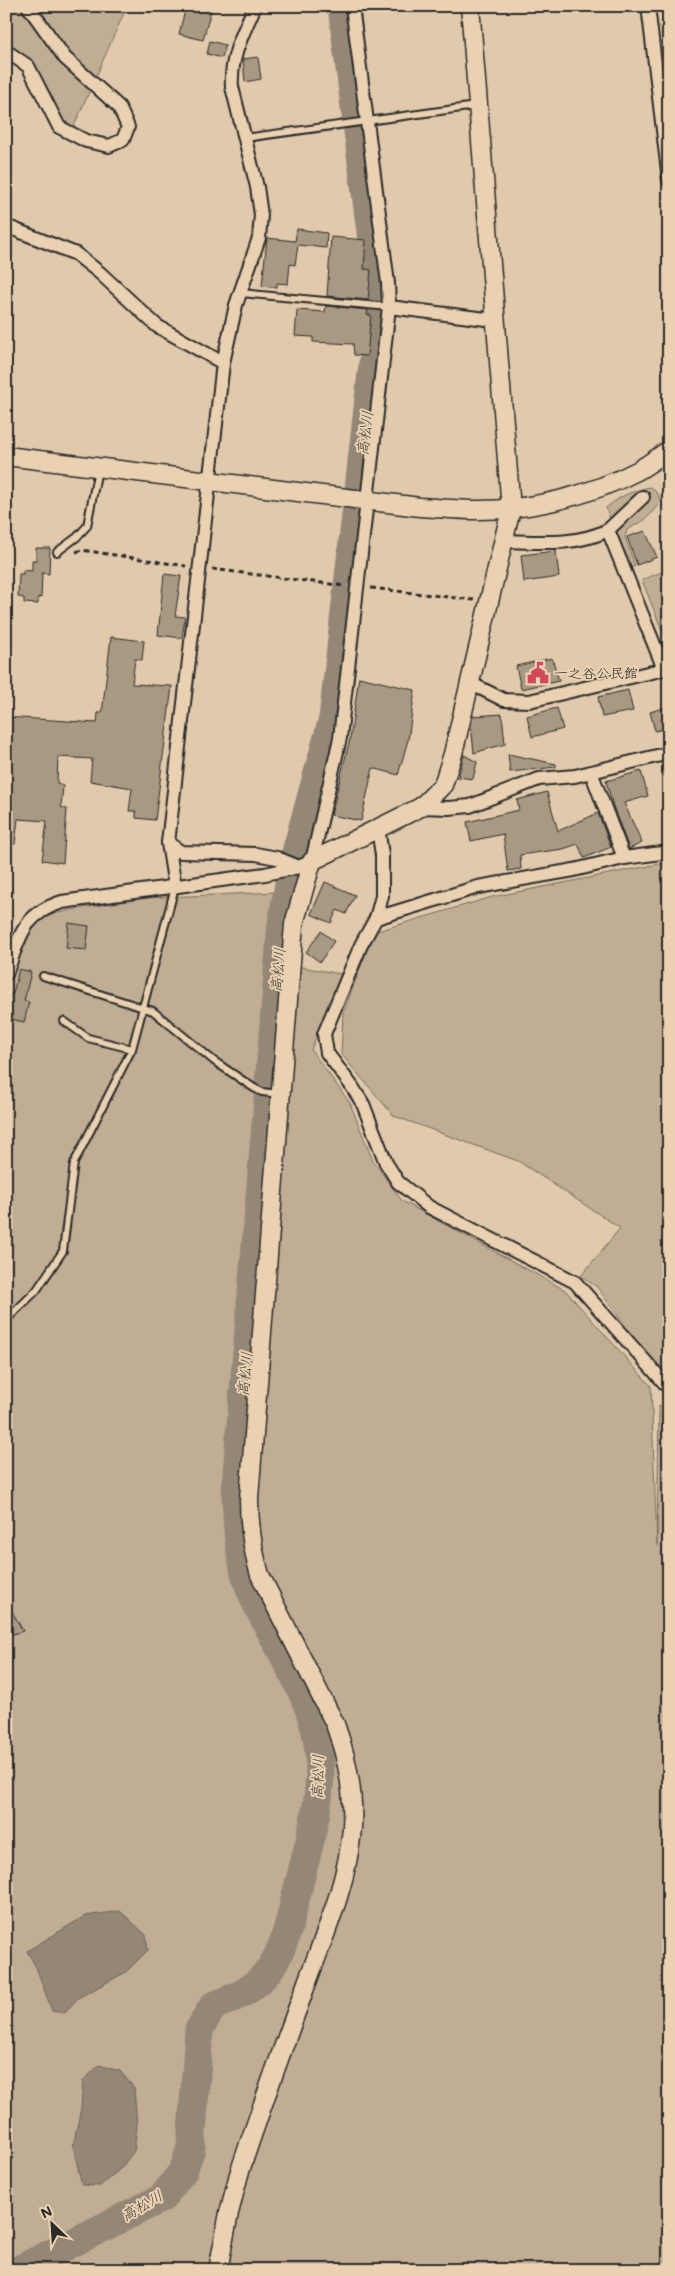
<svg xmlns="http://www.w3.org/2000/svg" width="675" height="2276" font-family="Mali,'Klee One',sans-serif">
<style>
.green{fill:#c0ad94;stroke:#766c60}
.water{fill:#948776;stroke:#6a6258}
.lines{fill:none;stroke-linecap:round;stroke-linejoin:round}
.river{stroke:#948776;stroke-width:29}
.building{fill:#a99983;stroke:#2b2b2b}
.lane-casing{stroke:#2b2b2b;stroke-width:10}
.street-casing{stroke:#2b2b2b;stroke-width:16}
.secondary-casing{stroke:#2b2b2b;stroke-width:21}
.path{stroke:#2b2b2b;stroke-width:3;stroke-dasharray:5 4;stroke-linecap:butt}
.lane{stroke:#e9d1b1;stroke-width:6}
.street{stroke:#e9d1b1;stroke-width:12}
.secondary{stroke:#e9d1b1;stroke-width:18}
.labels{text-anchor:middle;stroke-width:4;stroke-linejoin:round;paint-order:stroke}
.poi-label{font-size:14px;fill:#2b2b2b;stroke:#e9d1b1;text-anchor:start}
.water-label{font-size:15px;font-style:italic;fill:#45423e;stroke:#e9d1b1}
</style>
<rect width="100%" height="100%" fill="#e1caac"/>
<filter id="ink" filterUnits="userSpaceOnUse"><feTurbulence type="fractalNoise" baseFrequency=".02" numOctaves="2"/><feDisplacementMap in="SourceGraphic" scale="10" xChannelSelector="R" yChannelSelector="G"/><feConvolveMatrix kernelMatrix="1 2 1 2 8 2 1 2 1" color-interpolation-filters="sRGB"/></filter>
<g filter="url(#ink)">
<g class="green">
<polygon points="6,6 127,6 71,133 28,66 6,55"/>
<path d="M651,487l8,8 1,8 -14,16 -19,11 -2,7 10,29 -7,4 -22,-62c14,-12 27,-18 45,-21z"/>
<polygon points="669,569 669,648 642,580"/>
<polygon points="669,862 668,874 669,1386 597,1287 581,1276 620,1228 518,1161 394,1116 341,1054 343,1013 374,932 492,897"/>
<polygon points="277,892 261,1033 277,1160 296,966 341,974 311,1050 350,1103 373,1161 402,1201 565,1290 651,1386 657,1546 659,1406 669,1413 669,2270 6,2270 6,948 18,942 42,917 70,910 144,898"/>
</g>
<g class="water">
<polygon points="120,1911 146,1935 148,1950 126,1972 78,1998 64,2013 52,2011 36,1967 27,1951 85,1916"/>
<polygon points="99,2065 120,2071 134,2088 137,2125 134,2151 121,2168 100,2186 82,2185 73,2146 81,2108 83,2081"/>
</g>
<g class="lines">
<g class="river">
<polyline points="295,856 333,719 380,302 342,6"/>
<polyline points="269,1086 282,924 289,884"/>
<path d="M18,2270l144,-72 21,-27 8,-23 8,-118 14,-24c22,-8 41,-16 56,-36 17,-23 21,-52 28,-78 13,-53 31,-106 19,-160 -10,-45 -43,-92 -62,-134 -16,-35 -17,-74 -18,-112l32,-386"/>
</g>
</g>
<g class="building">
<polygon points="186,6 212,6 203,40 179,34"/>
<polygon points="210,41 225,45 222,58 207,54"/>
<polygon points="258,57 261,79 245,82 243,59"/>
<polygon points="297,229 327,233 326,248 298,245 295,265 290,264 288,284 277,283 277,288 262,286 267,238 295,241"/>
<polygon points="331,237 366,240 364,269 371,270 368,300 327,296"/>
<polygon points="326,306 368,310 367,315 371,315 367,356 354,355 353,344 313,342 313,337 295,336 297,310 325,312"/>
<polygon points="645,531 657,557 637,565 627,537"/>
<polygon points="36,548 50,548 49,574 42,573 41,598 38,597 38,604 24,603 24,598 18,597 19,574 23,574 23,570 32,571 32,560 36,560"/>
<polygon points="556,551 559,577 524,582 521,555"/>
<polygon points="164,574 181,576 175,616 185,617 182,638 158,635"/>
<polygon points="111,637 144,641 142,660 135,659 132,684 172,686 155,820 136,818 136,811 129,811 132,788 90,781 92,759 58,757 57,783 63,786 61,807 67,809 63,863 42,860 47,821 18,819 15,844 6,844 6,717 97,723 98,713 102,713"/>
<polygon points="552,658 559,681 521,689 516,666"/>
<polygon points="359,677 415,690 408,740 398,775 373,768 361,821 331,815 350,739"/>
<polygon points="628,690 633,711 602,717 598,697"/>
<polygon points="669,706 669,728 655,731 650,712"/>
<polygon points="557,708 563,729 532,737 527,716"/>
<polygon points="502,714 505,744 474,753 471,724 473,716"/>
<polygon points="508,754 556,764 556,767 510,772"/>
<polygon points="464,755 477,762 473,779 458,777"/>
<polygon points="641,771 648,796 624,803 642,843 629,849 613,806 606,781"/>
<polygon points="547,792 558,831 598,813 611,847 584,858 578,844 563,849 520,855 521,869 508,871 503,834 471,841 467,822 519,810 517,800"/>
<polygon points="325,882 355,895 346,914 337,910 331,923 311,914"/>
<polygon points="69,923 89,926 86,950 66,948"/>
<polygon points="321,931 334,941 320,962 306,952"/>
<polygon points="19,969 31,972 24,1001 29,1002 24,1022 6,1018 11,993 13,994"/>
<polygon points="6,1601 23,1631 6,1636"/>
</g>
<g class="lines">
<g class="lane-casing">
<g id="lane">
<polyline points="245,138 476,106"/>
<polyline points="241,293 389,307"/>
<polyline points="57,552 77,537 87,526 98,469"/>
<polyline points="43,976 153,1011 214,1061 254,1088 262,1092 279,1094"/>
<polyline points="64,1021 88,1038 132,1049"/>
<polyline points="6,1320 36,1291 63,1251 74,1163 132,1049 175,887"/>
</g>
</g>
<g class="street-casing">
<g id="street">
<polyline points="648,6 669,180"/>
<polyline points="6,51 28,66 59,127 86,141 109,146 123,140 128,127 119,107 65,58 28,6"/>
<polyline points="6,226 76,254 100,273 157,326 223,363"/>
<polyline points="389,307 494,320"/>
<polyline points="608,530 643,497"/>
<path d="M505,541c35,1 71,5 103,-11l56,139"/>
<polyline points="470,683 504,700 529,701 669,668"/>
<polyline points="591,772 624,858 669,852"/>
<polyline points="421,807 449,808 470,806 539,779 575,776 669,753"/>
<polyline points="378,828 382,855 382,896 376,918 361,945 324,1034 327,1053 351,1085 363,1104 386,1163 398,1182 429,1207 575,1282 669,1388"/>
<polyline points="168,843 181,852 256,854 277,858 299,867"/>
<path d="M175,887l-7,-44 55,-480 13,-58 23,-67 2,-23 -4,-28 -25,-100c-2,-30 11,-54 23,-81"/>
<polyline points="376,918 478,887 574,870 624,858"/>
<path d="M6,974c14,-36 15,-59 56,-72l203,-28 34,-7 13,-6 28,-123 49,-431 -1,-24 -36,-277"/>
</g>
</g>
<g class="secondary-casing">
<g id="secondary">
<path d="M6,456l414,51c19,1 39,3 58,3 53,0 111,-14 159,-39 11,-6 21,-14 32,-21"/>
<path d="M218,2270l11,-57 10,-39c22,-67 46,-132 70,-197 18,-48 39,-97 43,-149 2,-35 -5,-71 -17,-104l-75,-149c-8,-26 -11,-49 -11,-77l45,-574 18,-63 109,-54 22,-22 10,-31 58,-245 -41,-503"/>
</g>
</g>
<g class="path">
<polyline points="76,552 82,550 186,566"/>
<polyline points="212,569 345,586"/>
<polyline points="371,588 474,600"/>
</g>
<use href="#lane" class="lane"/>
<use href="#street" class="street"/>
<use href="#secondary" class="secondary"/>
</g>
</g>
<defs>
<g id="civic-bare" transform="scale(1.725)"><path d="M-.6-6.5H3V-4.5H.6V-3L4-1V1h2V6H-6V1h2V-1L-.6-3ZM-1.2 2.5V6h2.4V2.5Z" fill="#d1495b" stroke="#e9d1b1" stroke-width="2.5" paint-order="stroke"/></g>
</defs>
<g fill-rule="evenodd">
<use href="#civic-bare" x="538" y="673"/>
</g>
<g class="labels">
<g class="poi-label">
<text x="554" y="678">一之谷公民館</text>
</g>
<g class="water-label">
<text transform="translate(365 433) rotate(-83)" y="5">高松川</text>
<text transform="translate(278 970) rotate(-85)" y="5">高松川</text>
<text transform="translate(245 1374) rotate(-85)" y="5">高松川</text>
<text transform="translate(318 1777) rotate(-89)" y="5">高松川</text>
<text transform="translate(142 2206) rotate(-30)" y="5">高松川</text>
</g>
</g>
<rect width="675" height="2276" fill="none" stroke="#e9d1b1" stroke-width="25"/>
<rect x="12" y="12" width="650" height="2251" fill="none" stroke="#2b2b2b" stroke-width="2" filter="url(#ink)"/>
<g transform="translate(52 2224) rotate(335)" stroke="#e9d1b1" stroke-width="4" paint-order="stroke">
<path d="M0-4L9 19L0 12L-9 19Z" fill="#2b2b2b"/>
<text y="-8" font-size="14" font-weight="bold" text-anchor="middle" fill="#2b2b2b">N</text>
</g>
</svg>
